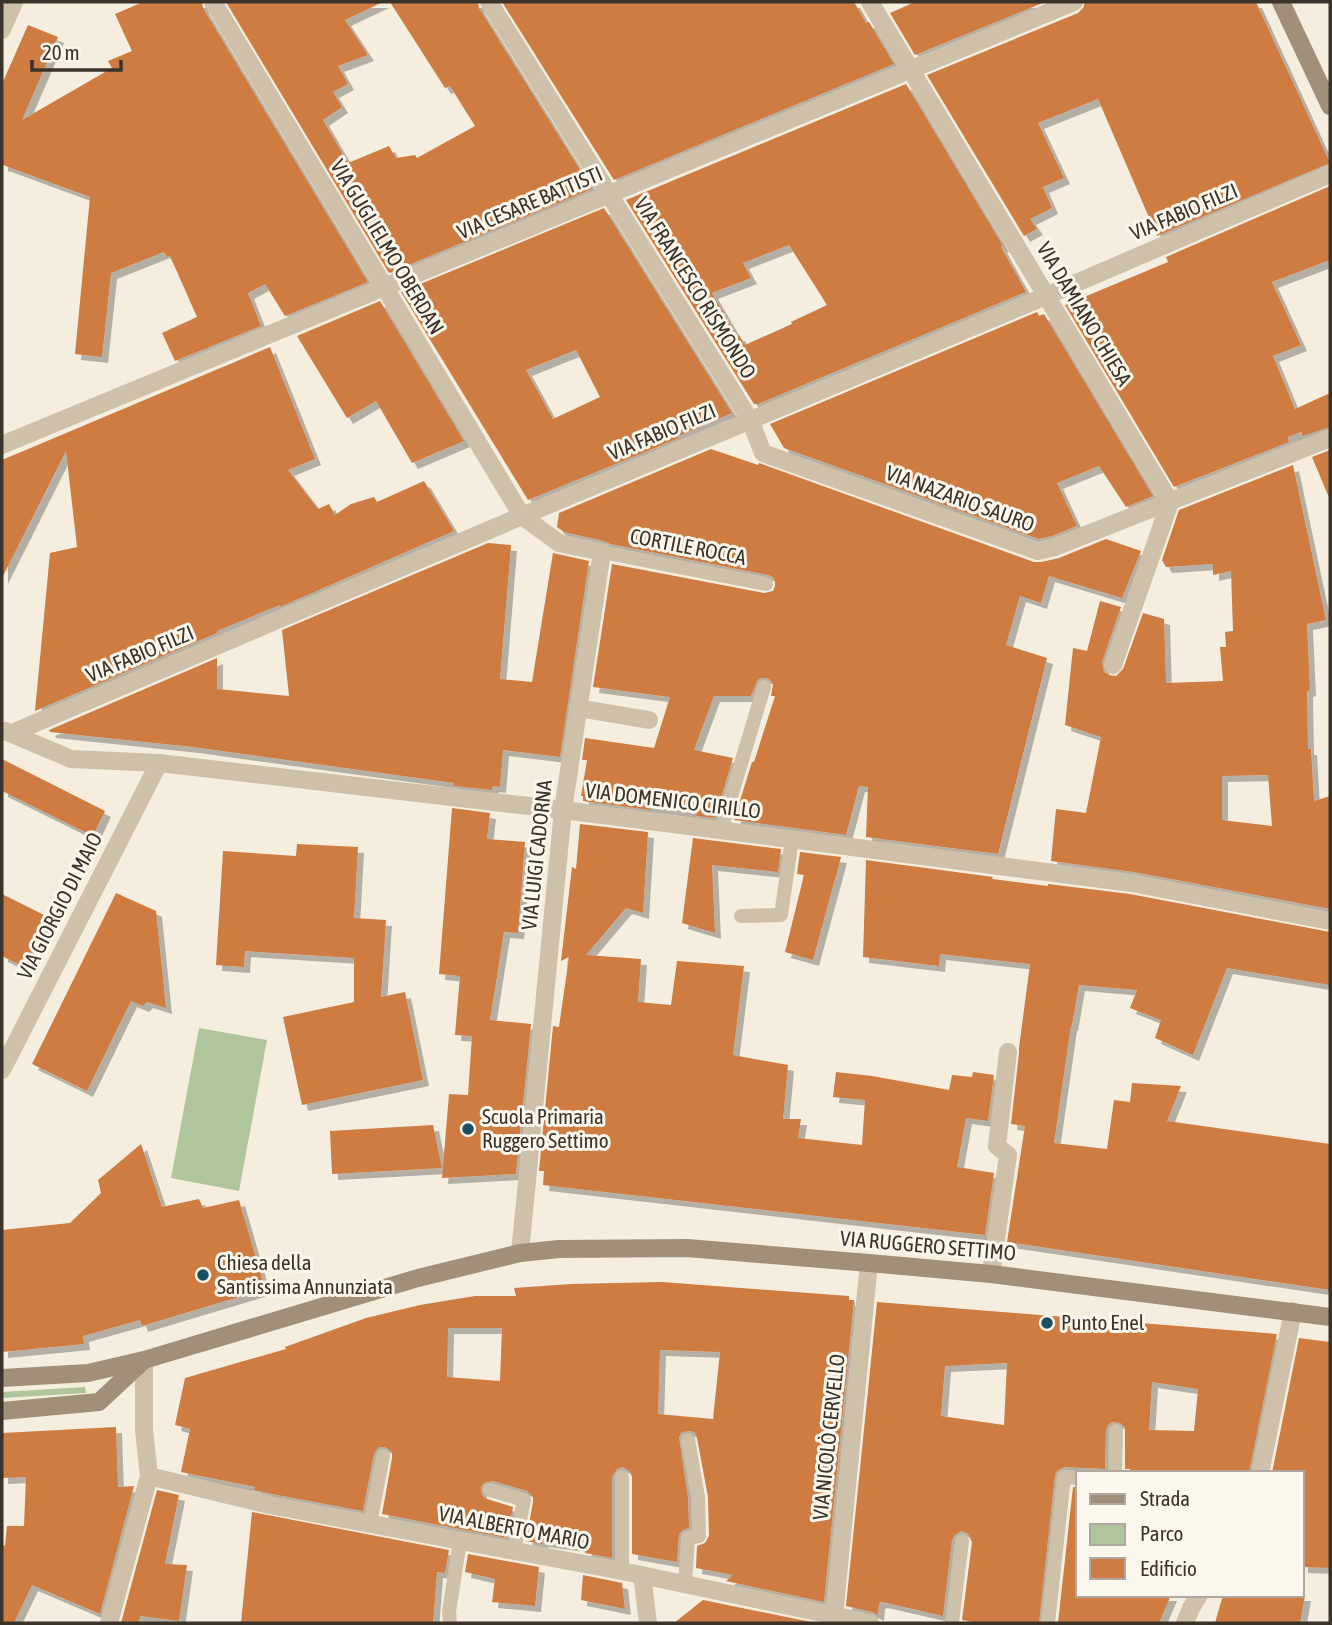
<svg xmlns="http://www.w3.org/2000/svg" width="1332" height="1625" font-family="'Asap Condensed',sans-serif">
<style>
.green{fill:#b1c59d}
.building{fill:#ce7b43;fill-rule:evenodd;filter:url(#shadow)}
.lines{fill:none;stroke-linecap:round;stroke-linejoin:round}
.lane{stroke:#cec0a9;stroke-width:14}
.street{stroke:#cec0a9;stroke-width:18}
.secondary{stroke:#a28f7a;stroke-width:18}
.poi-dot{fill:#1b5060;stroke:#fbf7ec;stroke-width:2.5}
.labels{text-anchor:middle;stroke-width:6;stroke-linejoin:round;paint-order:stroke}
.street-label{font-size:21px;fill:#3b3229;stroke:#fbf7ec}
.poi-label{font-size:21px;fill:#3b3229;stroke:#fbf7ec;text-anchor:start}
</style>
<defs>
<filter id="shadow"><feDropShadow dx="6" dy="6" stdDeviation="0" flood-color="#0004"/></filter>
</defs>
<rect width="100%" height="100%" fill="#f5eedf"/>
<g class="green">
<polygon points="199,1028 267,1040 239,1191 171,1178"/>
<polygon points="85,1387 86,1393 2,1398 2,1392"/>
</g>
<g class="building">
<polygon points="143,2 202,2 203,8 368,282 285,316 265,284 248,293 261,326 175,361 162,333 197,317 170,256 167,257 164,252 111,273 102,357 75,354 90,197 3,165 2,167 2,84 28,25 58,37 22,120 112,68 108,61 132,51 115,14"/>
<polygon points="226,2 383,2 345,20 368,55 338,66 348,84 333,92 342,107 323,120 348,163 389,146 396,158 415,155 417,158 475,126 450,86 445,88 390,2 478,2 479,8 592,189 389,273"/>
<polygon points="502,2 854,2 866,23 869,22 894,64 614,180"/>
<polygon points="915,2 1045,2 915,55 890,13"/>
<polygon points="1085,2 1256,2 1330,163 1157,236 1098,99 1038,123 1064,178 1043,187 1052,208 1030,219 1037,229 1024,236 927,75 1078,13 1083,8"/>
<path d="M906,84l97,162 -2,1 25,45 -268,112h-4l-128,-204zM789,245l38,60 -36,17 1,2 -47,21 -6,-10 -2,1 -25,-43 39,-15 -8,-15z"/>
<polygon points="1330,186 1330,260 1272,282 1301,345 1273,356 1295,409 1330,393 1330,427 1303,436 1301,432 1288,437 1289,442 1174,487 1065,305 1168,262 1166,257"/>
<path d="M604,208l128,205 -55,24 2,1 -151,62 -127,-208zM576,350l24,47 -47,22 -27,-49z"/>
<polygon points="380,301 464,441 412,463 376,401 347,418 297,336"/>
<polygon points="1037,312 1039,316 1044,314 1153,496 1126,507 1099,466 1057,483 1077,526 1052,536 1039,539 784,448 770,424"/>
<polygon points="270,347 315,459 288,470 318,509 329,504 335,515 351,504 374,497 377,502 424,481 454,531 280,607 280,605 217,631 217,633 35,711 50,553 77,547 66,451 2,578 2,460"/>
<polygon points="711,449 758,465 759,463 1034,562 1041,562 1059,558 1106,539 1141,551 1122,598 1049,576 1041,603 1020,596 1006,645 1047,658 998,854 866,837 868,787 859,786 846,835 734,820 752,762 754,762 775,696 771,696 773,684 770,680 766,678 761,678 757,681 751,696 714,696 694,750 733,758 715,818 696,816 697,813 650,807 650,810 583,801 583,796 581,796 587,760 582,760 585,738 654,748 670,697 593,687 612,564 764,593 773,591 775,586 775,582 773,577 768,575 610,544 604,541 564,532 557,527 559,513"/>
<polygon points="1330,450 1330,500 1312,457"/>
<path d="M1293,465l33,155 -19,4 3,66 -3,1 1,58h3l3,52 16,-5v113l-196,-37 -83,-11 5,-52 30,4 15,-76 -36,-12 8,-77 14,3 13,-50 21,6 -19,55 2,10 5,3 7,1 7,-7 20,-56 21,6 2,64 57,-2 -3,-34h6l-1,-15 8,-1 -2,-60 -18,4v-11l-47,3 -4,-7 17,-50zM1268,775l4,51 -50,-6v-44z"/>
<polygon points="488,543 511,545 500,679 532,682 553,553 589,561 560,757 503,750 500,787 493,786 492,790 454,786 454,783 193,747 50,732 49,730 217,658 217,689 289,696 282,630"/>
<polygon points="2,759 105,811 93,836 2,791"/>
<polygon points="452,808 490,813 487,839 525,842 518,933 504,932 490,1020 531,1024 516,1174 442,1178 449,1094 468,1095 472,1036 455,1035 460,976 439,974"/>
<polygon points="580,824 648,832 643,913 626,908 586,955 641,959 638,1002 671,1005 677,961 744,966 733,1055 788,1065 783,1119 801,1119 798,1138 862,1145 865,1100 833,1097 836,1072 872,1076 949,1090 952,1075 972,1077 973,1072 994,1075 988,1121 966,1118 957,1167 994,1173 985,1235 543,1185 544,1171 539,1171 553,1026 559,1027 569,957 561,961 572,867 576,869"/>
<polygon points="693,838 781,849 778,872 712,865 715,933 682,923"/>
<polygon points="297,844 358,847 354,918 386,920 381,997 405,992 423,1080 302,1105 283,1017 354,1002 354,958 245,951 244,967 216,965 223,851 296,856"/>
<polygon points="800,852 841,857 813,960 785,952 804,875 797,874"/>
<polygon points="866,860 993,877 992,879 1048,886 1048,884 1130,894 1330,932 1330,985 1227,968 1193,1055 1155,1038 1161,1020 1130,1008 1137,990 1079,985 1072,1025 1071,1025 1054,1143 1107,1149 1114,1100 1130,1102 1132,1083 1181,1086 1167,1121 1330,1144 1330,1290 1007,1242 1025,1126 1011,1124 1019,1053 1019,1048 1030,964 940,954 939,966 863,957"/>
<polygon points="116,893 156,911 166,1008 147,1002 143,1006 131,1001 87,1091 32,1064"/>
<polygon points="2,894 52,919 28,969 2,956"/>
<polygon points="433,1125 442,1168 332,1174 330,1131"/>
<polygon points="141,1144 162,1207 199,1199 203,1208 239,1200 265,1289 142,1326 140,1320 83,1336 84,1344 2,1352 2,1230 70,1223 101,1193 98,1180"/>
<path d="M662,1282l187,14v4h5l-30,302 -98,-21 7,-6 -37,-7 1,-22 8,-3 4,-7 -1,-39 -11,-59 -2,-5 -4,-2 -9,1 -3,5 9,61 1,30 -6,2 -4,4 -2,28 -45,-8v-77l-2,-5 -7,-5 -6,2 -5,8v81l-27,-5 1,-6 -44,-6v3l-16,-3 7,-39v-5l-6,-6 -34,-10 -9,2 -3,4v5l2,4 4,3 26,8 -6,31 -125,-24 10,-56v-6l-7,-5h-6l-5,7 -11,57 -91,-17 -18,-4 1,-3 -74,-15 9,-43 -15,-4 10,-47 101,-29 -1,-2 81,-29 54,-13 55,-9h41l-2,-8 57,-4zM448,1328h54l-2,53 -53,-4zM660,1350l60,2 -7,67 -55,-5z"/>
<path d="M877,1302l400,32 -28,139h-119v-4h-5v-42l-5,-4 -8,-1 -4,3 -2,6 -1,38 -41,-2 -7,4 -2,4 -16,148h-61l-16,-3 10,-78 -4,-8 -6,-3 -7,4 -3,5 -9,76 -61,-14 -3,1 -1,12 -6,-3 -26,-6zM1007,1363l-3,62 -63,-9 4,-50zM1152,1382l46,7 -4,42 -45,-1z"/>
<polygon points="1299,1338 1330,1342 1330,1568 1302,1567 1302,1473 1272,1473"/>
<polygon points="116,1427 118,1487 134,1486 100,1614 32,1585 14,1623 2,1623 2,1544 5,1546 7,1526 24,1526 26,1477 2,1478 2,1433"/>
<polygon points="1073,1487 1078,1488 1078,1595 1171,1595 1159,1623 1058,1623"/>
<polygon points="157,1490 179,1495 165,1564 187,1565 179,1621 140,1616 139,1623 121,1623"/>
<polygon points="252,1512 449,1550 445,1573 437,1572 433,1623 241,1623"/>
<polygon points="468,1554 539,1567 535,1606 492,1602 495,1579 465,1572"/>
<polygon points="583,1575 622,1583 625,1609 581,1600"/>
<polygon points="1223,1595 1305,1595 1300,1623 1215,1623"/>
<polygon points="703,1600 816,1623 674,1623"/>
</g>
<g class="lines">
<g class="lane">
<polyline points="602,552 766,584"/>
<polyline points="721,830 764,687"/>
<polyline points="741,916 781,915 792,839"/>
<polyline points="1115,1473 1116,1431"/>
<polyline points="622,1477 622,1571"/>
<polyline points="490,1490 524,1500 514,1551"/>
<polyline points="370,1524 383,1456"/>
<polyline points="685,1584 688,1538 699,1536 698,1497 688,1440"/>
<polyline points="450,1623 449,1612 460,1541"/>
<polyline points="952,1623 962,1541"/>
<polyline points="1048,1623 1064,1477 1078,1478"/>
</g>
<g class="street">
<polyline points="213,2 522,516 559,543 602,552 563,810 520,1253"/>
<polyline points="489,2 750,420 763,453 1038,551 1055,547 1330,438"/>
<polyline points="870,2 1170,502 1113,665"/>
<polyline points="2,30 14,2"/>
<polyline points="2,445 1074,2"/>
<polyline points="578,708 649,720"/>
<polyline points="5,731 71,759 159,763 563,810 1132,883 1330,921"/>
<polyline points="12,733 522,516 1046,296 1330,174"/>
<polyline points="2,1070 159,763"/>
<polyline points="991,1274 1008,1155 997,1146 1008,1052"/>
<polyline points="1260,1473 1293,1311"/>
<polyline points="149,1476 270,1505 622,1571 870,1623"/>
<polyline points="642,1575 648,1623"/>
<polyline points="109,1623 149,1476 144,1430 144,1360"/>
<polyline points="834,1623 834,1616 869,1263"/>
<polyline points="1185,1623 1191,1608 1199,1595"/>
</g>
<g class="secondary">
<polyline points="1281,2 1330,106"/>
<polyline points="2,1378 88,1373 144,1360 418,1278 520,1253 559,1249 687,1248 869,1263 991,1274 1330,1317"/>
<polyline points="2,1411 99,1402 143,1361"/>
</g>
</g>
<g class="poi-dot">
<circle cx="468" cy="1129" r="7"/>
<circle cx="203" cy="1275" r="7"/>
<circle cx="1047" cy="1323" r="7"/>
</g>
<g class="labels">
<g class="street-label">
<text transform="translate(530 203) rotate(-23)" y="7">VIA CESARE BATTISTI</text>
<text transform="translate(1184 212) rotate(-23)" y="7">VIA FABIO FILZI</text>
<text transform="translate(387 247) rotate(59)" y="7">VIA GUGLIELMO OBERDAN</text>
<text transform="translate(695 288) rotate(58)" y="7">VIA FRANCESCO RISMONDO</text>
<text transform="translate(1084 314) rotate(59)" y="7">VIA DAMIANO CHIESA</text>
<text transform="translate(662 432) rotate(-23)" y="7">VIA FABIO FILZI</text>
<text transform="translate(960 499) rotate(20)" y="7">VIA NAZARIO SAURO</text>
<text transform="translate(688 547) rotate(11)" y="7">CORTILE ROCCA</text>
<text transform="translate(140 654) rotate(-23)" y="7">VIA FABIO FILZI</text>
<text transform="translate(673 801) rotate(7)" y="7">VIA DOMENICO CIRILLO</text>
<text transform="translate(537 855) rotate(-84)" y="7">VIA LUIGI CADORNA</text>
<text transform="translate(60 906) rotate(-63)" y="7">VIA GIORGIO DI MAIO</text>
<text transform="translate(928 1246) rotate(5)" y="7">VIA RUGGERO SETTIMO</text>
<text transform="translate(829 1437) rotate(-84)" y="7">VIA NICOLÒ CERVELLO</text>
<text transform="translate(514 1528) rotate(11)" y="7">VIA ALBERTO MARIO</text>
</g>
<g class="poi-label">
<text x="482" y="1124">Scuola Primaria<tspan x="482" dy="24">Ruggero Settimo</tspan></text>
<text x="217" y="1270">Chiesa della<tspan x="217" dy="24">Santissima Annunziata</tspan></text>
<text x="1061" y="1330">Punto Enel</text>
</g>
</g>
<rect width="1332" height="1625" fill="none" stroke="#3b3229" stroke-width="7"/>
<rect x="1076" y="1471" width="228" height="126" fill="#fbf7ec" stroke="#aea89e" stroke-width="2"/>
<rect x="1090" y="1494" width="35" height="10" fill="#a28f7a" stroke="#aea89e" stroke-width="2"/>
<text x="1140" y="1506" font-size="21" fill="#3b3229">Strada</text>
<rect x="1090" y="1524" width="35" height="21" fill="#b1c59d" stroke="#aea89e" stroke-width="2"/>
<text x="1140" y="1541" font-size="21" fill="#3b3229">Parco</text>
<rect x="1090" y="1558" width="35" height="21" fill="#ce7b43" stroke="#aea89e" stroke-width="2"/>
<text x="1140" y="1576" font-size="21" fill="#3b3229">Edificio</text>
<path d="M32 60v10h89v-10" fill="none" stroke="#3b3229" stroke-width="3.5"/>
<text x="42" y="60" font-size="21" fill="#3b3229" stroke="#fbf7ec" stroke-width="5" paint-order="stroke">20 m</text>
</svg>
